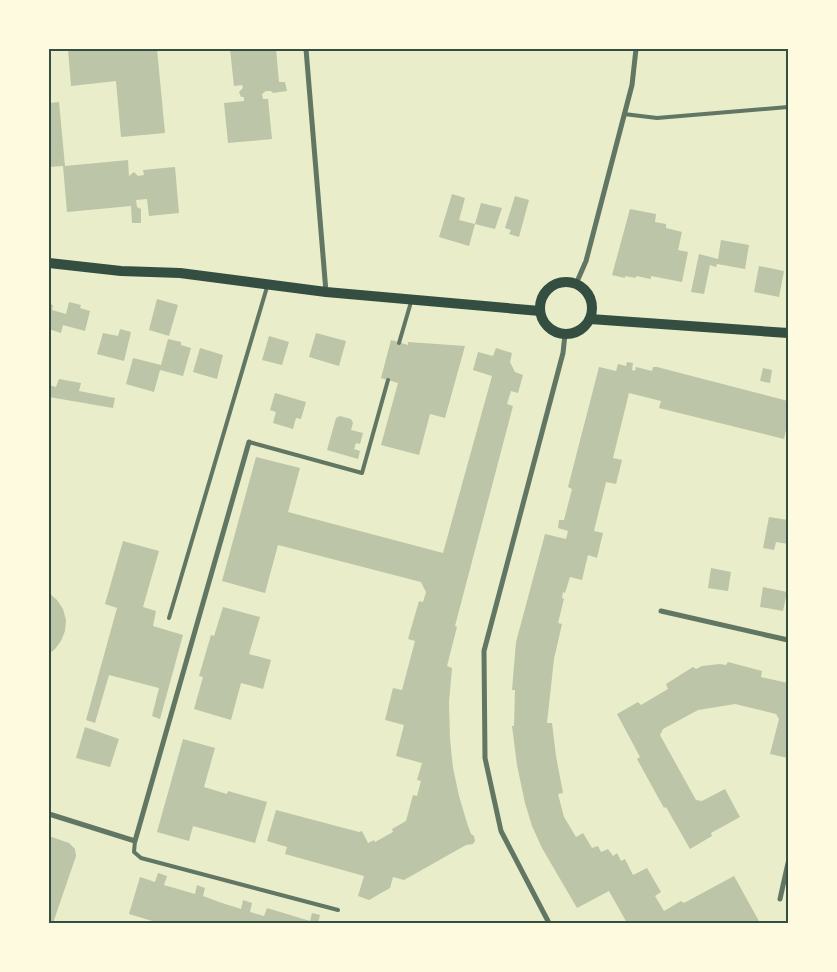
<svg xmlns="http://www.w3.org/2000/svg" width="837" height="972" viewBox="0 0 837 972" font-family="'Asap Condensed',sans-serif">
<rect width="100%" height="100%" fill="#e9edc9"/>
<g fill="#bcc5a7">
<polygon points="68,49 157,49 165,133 121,137 116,81 71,86"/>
<polygon points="230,49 276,49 279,82 285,82 287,91 273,93 271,91 266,91 262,94 263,99 268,99 272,139 228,143 224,103 244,101 244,97 241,97 239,92 243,88 242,85 234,86"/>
<polygon points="59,102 65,166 128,160 129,176 134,172 138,176 144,175 143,170 175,167 179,213 149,216 147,199 136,200 137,207 141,209 141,223 132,223 131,206 67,212 63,166 49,167 49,103"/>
<polygon points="452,194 465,198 459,220 475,224 469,246 439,237"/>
<polygon points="515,196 529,200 519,237 509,234 511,230 505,228"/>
<polygon points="481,203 502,208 495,229 475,224"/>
<polygon points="630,209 656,214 655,222 666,224 666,228 682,232 678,250 688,252 682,282 651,276 651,279 636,276 636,278 625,276 625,278 612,275"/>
<polygon points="721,240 749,245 745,269 717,264 716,267 710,265 704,294 691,292 699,254 718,259"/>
<polygon points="759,266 784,271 779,297 754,292"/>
<polygon points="157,299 178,305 169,336 149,330"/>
<polygon points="69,302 81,305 80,308 90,311 85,331 63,325 61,333 49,329 49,304 53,305 52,310 66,314"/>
<polygon points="120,329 131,332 124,361 97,354 103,333 118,336"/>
<polygon points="316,333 346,341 339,366 309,357"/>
<polygon points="269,336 289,342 282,365 262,360"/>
<polygon points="168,339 181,342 181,345 191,348 183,376 160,370 154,392 126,384 133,358 161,365"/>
<polygon points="391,340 408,345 408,342 465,346 445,418 430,414 419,455 381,445 398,383 381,378"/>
<polygon points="200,348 223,355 217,379 193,372"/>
<polygon points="496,348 512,353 510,362 515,372 523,375 518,393 511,391 507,404 513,406 455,626 457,627 447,666 452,668 449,702 450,739 453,768 459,796 467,823 471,834 474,836 475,841 473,844 466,845 404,880 393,877 390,888 369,900 358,896 364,876 285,854 287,847 267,841 276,810 359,832 362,831 368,843 374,840 375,842 393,832 392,829 406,821 413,795 417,796 421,781 417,780 422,763 396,756 404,725 385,720 393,688 402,690 415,641 408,639 419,601 423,602 426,592 421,582 278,545 265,593 222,581 256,457 300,468 288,512 443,553 492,376 473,370 478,352 493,356"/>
<polygon points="627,362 633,363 632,370 635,371 636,367 652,371 653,367 657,367 788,401 788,421 784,439 659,408 661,401 629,393 613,458 622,460 616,484 606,482 594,531 603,533 597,558 588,555 582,580 570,577 565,593 563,592 562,598 564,599 558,623 562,624 554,659 547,723 552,723 556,756 563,793 558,794 564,817 576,837 583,833 592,848 598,846 601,852 608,849 613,856 617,853 621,861 625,859 633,875 647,868 661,892 655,896 664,911 681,901 684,903 734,876 760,923 627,923 609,891 577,908 542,848 532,826 525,803 517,765 512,726 514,726 515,690 512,690 516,642 545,534 566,539 568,531 558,528 559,520 564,520 572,489 568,487 599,367 616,371 618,364 626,366"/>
<polygon points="763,368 772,370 770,383 760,381"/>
<polygon points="59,379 81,383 79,391 115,398 113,408 49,397 49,385 56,387"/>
<polygon points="275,393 306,402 301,419 296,418 293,429 273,423 276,412 270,410"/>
<polygon points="340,416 351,419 353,423 351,430 363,433 360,444 356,443 354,449 360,451 358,459 327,450 336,418"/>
<polygon points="769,517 788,520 788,544 776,542 774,550 763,548"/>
<polygon points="123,541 159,551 143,607 156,611 153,626 183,635 160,719 152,716 159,688 109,675 95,723 86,720 117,608 105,604"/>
<polygon points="711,568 731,572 728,591 708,588"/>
<polygon points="763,587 787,592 783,611 760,607"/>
<polygon points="49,593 57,600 63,609 66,620 65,631 61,641 55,649 49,654"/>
<polygon points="223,607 260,617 249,654 271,660 263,689 241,683 231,720 194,709 203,677 199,676 211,635 214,636"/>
<polygon points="728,662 762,671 761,677 788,683 788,758 770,754 779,719 776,714 735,704 698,710 663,729 660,735 696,800 702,801 725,789 740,817 711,833 712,836 690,849 666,807 664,808 637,759 640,757 617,714 638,702 641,705 668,689 666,684 693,667 696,669 702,666 720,664 726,665"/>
<polygon points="85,727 119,739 110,767 76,758"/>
<polygon points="183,739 215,748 204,787 227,794 228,791 267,802 255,843 193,826 189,841 157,832"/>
<polygon points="49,836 69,843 75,849 76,856 53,923 49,923"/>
<polygon points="158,873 167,876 164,885 195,894 197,885 205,888 203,896 219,902 241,909 243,900 252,903 250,912 264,916 267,908 310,921 312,913 320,915 318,923 159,923 129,914 140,877 155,882"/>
</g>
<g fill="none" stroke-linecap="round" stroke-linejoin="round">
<g stroke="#617663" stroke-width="4">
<polyline points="624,114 657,118 788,107"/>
<polyline points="399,343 411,302"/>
<polyline points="249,442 362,473 388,380"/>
<polyline points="169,618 267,287"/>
<polyline points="135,841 134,852 141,858 338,910"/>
</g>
<g stroke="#617663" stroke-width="5">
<polyline points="306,49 326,292"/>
<polyline points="576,284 586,261 632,85 636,49"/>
<polyline points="661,611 788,640"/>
<polyline points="49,814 135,841 249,442"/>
<polyline points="780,899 788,863"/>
<polyline points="549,923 501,831 485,758 484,651 563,353 565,334"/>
</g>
<g stroke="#344e41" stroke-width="10">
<polyline points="49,263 121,271 180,273 326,292 540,311"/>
<circle cx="566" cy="308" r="26"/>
<polyline points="590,319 788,333"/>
</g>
</g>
<rect width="837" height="972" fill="none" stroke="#fefae0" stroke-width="100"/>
<rect x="50" y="50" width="737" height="872" fill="none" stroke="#344e41" stroke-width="2"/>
</svg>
